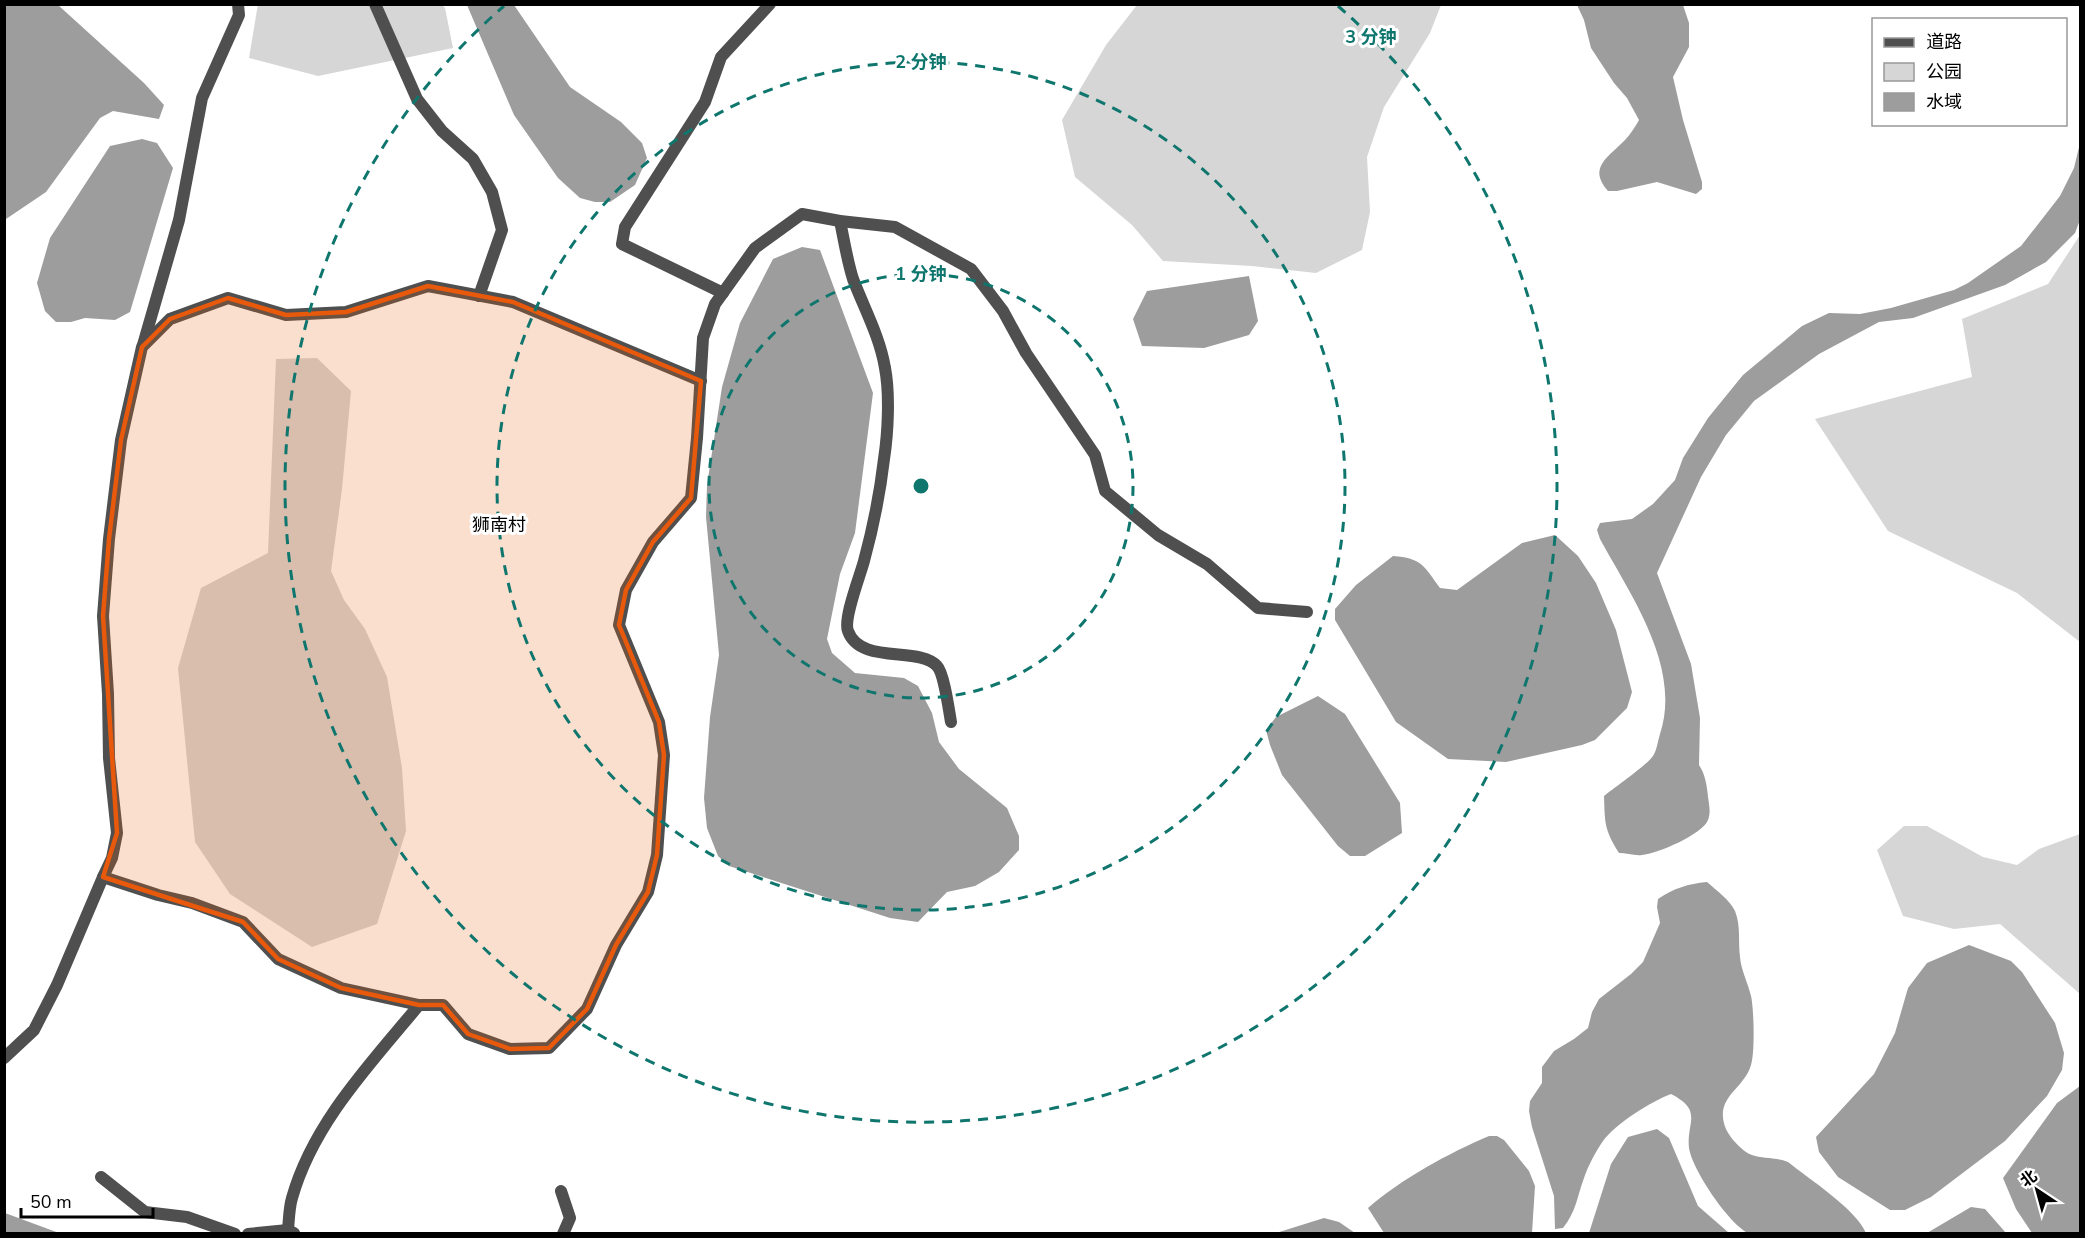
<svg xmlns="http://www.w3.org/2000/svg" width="2085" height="1238" viewBox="0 0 2085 1238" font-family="'Nunito Sans','Noto Sans SC',sans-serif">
<rect width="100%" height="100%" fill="#fff"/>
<g fill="#d6d6d6">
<polygon points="258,4 442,5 445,8 453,48 318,76 249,58"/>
<polygon points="1137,5 1441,5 1430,33 1384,107 1367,157 1370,212 1362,250 1316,273 1252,266 1163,261 1132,225 1075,177 1062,120 1106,45"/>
<polygon points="2080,235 2080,642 2017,593 1888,531 1815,419 1972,377 1962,319 2048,284"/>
<polygon points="317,358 351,391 342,489 331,571 344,600 365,629 387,677 402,768 406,831 377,924 312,947 230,894 195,842 178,668 201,588 268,553 276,359"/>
<polygon points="1904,826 1927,826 1983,857 2017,865 2039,849 2080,834 2080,994 2000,924 1954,929 1903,916 1877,850"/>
</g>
<g fill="#9d9d9d">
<polygon points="4,5 58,5 144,83 164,105 159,119 113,111 100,118 46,192 6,219 4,219"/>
<polygon points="467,5 514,5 570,87 621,122 642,143 647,158 635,185 610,202 595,202 580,198 558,178 514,115"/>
<path d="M1577,5H1683L1689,23V47L1673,77L1683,120L1702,182V189L1696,194L1657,182L1617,191H1608C1587,167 1609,157 1625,140C1630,135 1635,127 1639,120L1627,98L1614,83L1591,48L1584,20Z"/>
<polygon points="142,139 157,143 173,168 130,312 115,320 85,318 71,322 56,322 45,311 37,283 50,238 110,146"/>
<path d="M2080,143V220L2075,233L2046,262L2005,285L1913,318L1879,322L1819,354L1754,401L1726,435L1701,477L1657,573L1691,664L1700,718L1699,765C1705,774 1707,785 1708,797C1709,804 1711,813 1708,820C1703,834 1657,854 1642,855C1635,856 1626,853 1619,853C1604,829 1605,823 1604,796C1614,788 1648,764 1653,756C1657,750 1658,740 1660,734C1682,667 1631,596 1600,539L1597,530L1600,523L1632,519L1653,504L1675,480L1683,458L1708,418L1743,375L1802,326L1829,313L1860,314L1891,308L1954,290L1968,283L2021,246L2060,196L2074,168Z"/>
<polygon points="802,247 820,250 873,393 855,533 840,574 827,639 832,653 855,673 904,678 918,686 932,713 939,742 959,769 1007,808 1019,836 1019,850 999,872 975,886 947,892 918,922 890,918 729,866 718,856 707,828 704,798 710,717 719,655 706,517 707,485 722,387 740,323 773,259"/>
<polygon points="1249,276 1258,321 1249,335 1204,348 1142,346 1133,319 1147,291"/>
<path d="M1555,535L1578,556L1596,583L1616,630L1632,692L1627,708L1595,740L1582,745L1506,762L1448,759L1396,722L1335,620V609L1356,585L1393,556C1422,558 1424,566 1440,588L1457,590L1522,543Z"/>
<polygon points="1318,696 1345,714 1400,803 1402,833 1365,856 1350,856 1338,846 1282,775 1270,745 1266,730 1276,717"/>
<path d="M1707,882C1717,891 1729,899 1735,911C1741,926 1738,941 1740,957C1741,970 1748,983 1751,996C1754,1009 1755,1053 1751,1065C1744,1090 1713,1097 1726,1129C1730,1138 1743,1152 1752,1155C1763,1159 1776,1157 1788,1162C1809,1179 1856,1209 1866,1233C1836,1234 1805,1234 1775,1234C1767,1234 1754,1236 1748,1233C1728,1223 1692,1169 1689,1148C1686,1122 1704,1111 1671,1094C1652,1101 1615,1124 1603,1141C1596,1151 1588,1166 1584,1178C1577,1197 1576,1212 1563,1228L1555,1229L1554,1196L1532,1127L1529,1111L1530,1101L1542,1083V1067L1554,1051L1574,1039L1588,1028L1592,1012L1599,999L1631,974L1643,962L1660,923L1657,907L1658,899C1674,888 1688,884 1707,882Z"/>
<polygon points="1969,945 2011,961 2022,972 2055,1023 2064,1053 2062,1070 2047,1096 2005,1141 1931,1197 1905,1210 1890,1210 1838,1177 1819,1152 1816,1137 1874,1074 1895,1033 1908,988 1927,963"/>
<polygon points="2080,1086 2080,1233 2032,1233 2016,1209 2003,1178 2057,1103"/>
<polygon points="1657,1129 1669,1138 1698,1206 1729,1233 1589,1233 1611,1164 1628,1137"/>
<path d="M1489,1136H1497L1504,1140L1529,1171L1535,1186L1532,1233H1384L1368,1208C1401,1179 1449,1153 1489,1136Z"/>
<polygon points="1971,1207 1985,1209 2006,1233 1927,1233"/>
<polygon points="4,1213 5,1213 59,1233 5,1233"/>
<polygon points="1324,1218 1339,1222 1355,1233 1276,1233"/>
</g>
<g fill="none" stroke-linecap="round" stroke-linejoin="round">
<g stroke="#4f4f4f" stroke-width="12">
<polyline points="375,4 417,99 442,131 473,159 492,192 502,230 479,296"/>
<path d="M840,221C844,240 847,260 853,279C864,308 880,337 885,368C890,394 888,433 884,459C880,493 873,528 864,561C860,576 843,619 848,631C860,665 919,646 937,666C944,673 949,711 951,722"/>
<polyline points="723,293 622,244 625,227 705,102 721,57 770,4"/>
<polyline points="143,345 179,220 202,98 239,15 238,4"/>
<polyline points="103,877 112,858 117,833 109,758 108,694 103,616 109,539 121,440 142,347 170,319 228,298 286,315 346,312 428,286 513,302 701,381"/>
<polyline points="4,1058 34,1030 57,985 103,877 158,895 192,903 243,922 278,959 341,988 419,1005 443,1005 468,1034 510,1049 549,1048 587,1009 616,945 648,892 657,855 664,755 659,722 619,625 626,590 653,542 691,498 697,438 703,338 715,304 755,248 802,214 840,221 895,227 971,269 1003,311 1026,353 1095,455 1105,491 1158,535 1207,564 1258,608 1307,612"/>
<polyline points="101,1177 145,1212 187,1217 235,1234"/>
<polyline points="561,1191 570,1218 563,1234"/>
<path d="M288,1230C289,1220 289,1208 292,1198C313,1123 371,1063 419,1005"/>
<polyline points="248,1234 288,1230 294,1233"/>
</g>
</g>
<path fill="#e8590c" fill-opacity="0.2" stroke="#e8590c" stroke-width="4.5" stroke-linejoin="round" d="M428,286L513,302L701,381L691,498L653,542L626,590L619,625L659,722L664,755L657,855L648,892L616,945L587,1009L549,1048L510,1049L468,1034L443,1005H419L341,988L278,959L243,922L103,877L117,833L103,616L109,539L121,440L142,347L170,319L228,298L286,315L346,312Z"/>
<g fill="none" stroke="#0f766e" stroke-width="3" stroke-dasharray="10 8">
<circle cx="921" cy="486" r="212"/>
<circle cx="921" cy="486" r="424"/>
<path d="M1338 6A636 636 0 1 1 504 6"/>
</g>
<g text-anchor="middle" stroke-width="6" stroke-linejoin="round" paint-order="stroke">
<g font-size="18" fill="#000" stroke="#fff">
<text x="499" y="531">狮南村</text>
</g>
</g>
<circle cx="921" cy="486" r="9" fill="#0f766e" stroke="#fff" stroke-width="3"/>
<g font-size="18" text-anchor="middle" font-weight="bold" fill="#0f766e" stroke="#fff" stroke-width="6" stroke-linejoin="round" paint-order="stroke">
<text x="1371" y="43">3 分钟</text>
<text x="921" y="68">2 分钟</text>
<text x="921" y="280">1 分钟</text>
</g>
<rect width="2085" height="1238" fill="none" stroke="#000000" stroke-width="12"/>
<rect x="1872" y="18" width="195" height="108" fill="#ffffff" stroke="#999999" stroke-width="1.5"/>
<rect x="1884" y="38" width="30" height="9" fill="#4f4f4f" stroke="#999999" stroke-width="1.5"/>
<text x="1926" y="48" font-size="18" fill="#000000">道路</text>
<rect x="1884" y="63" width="30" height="18" fill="#d6d6d6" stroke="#999999" stroke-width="1.5"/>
<text x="1926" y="78" font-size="18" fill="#000000">公园</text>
<rect x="1884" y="93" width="30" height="18" fill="#9d9d9d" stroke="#999999" stroke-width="1.5"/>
<text x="1926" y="108" font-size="18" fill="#000000">水域</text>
<g transform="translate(2037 1190) rotate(324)" stroke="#ffffff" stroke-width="4.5" paint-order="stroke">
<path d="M0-4.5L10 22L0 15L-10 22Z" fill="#000000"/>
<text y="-9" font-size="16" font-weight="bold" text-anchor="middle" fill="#000000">北</text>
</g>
<path d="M21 1208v9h132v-9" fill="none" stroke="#000000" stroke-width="3"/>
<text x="30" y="1208" font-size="18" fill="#000000" stroke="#ffffff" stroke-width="4.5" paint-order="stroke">50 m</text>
</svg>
